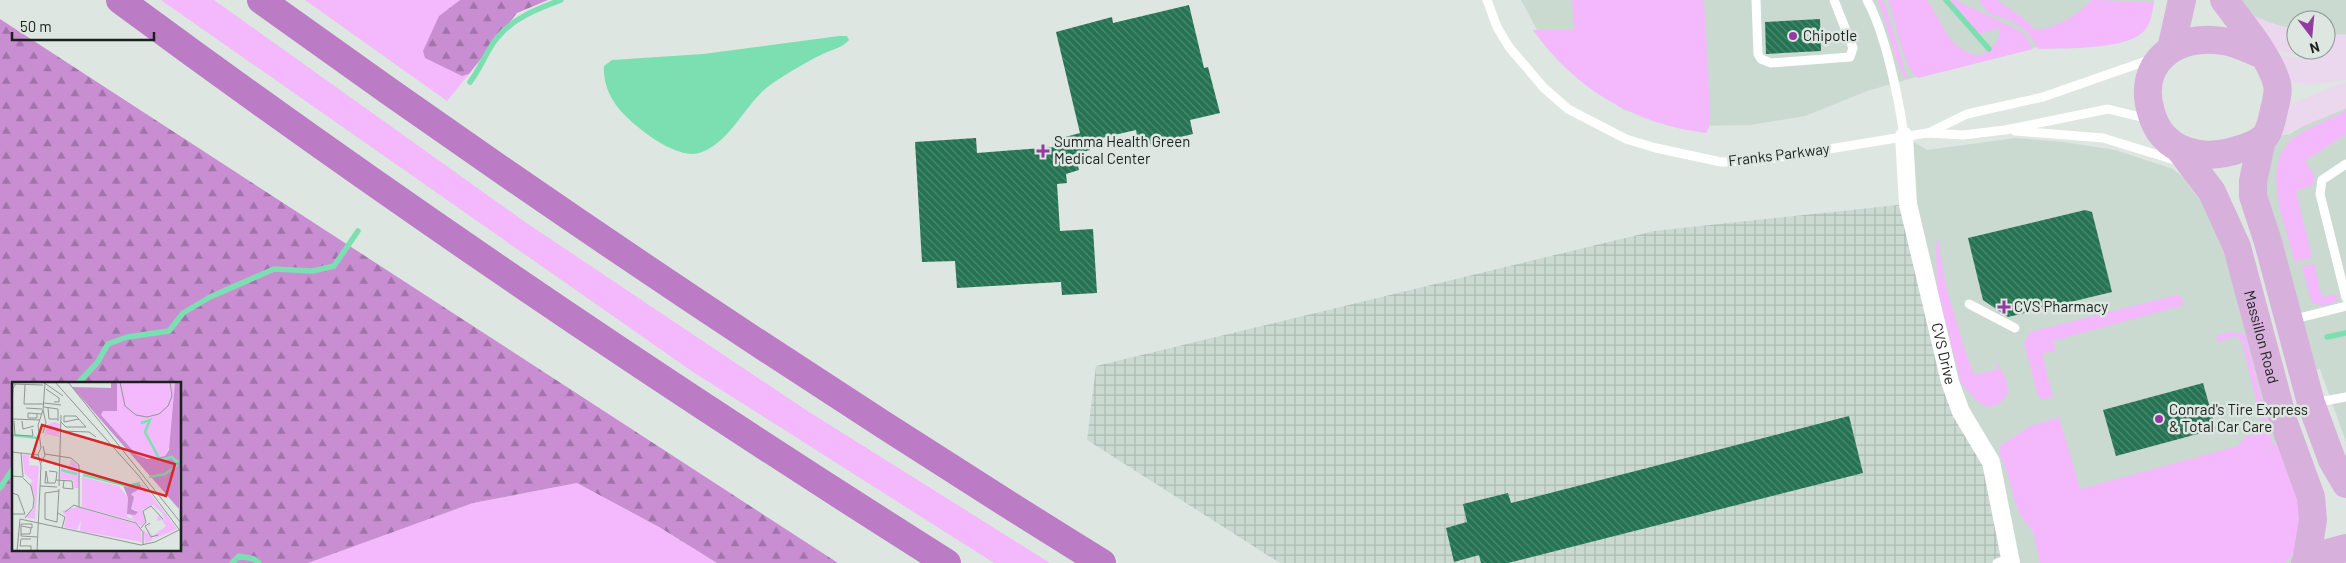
<svg xmlns="http://www.w3.org/2000/svg" width="2346" height="563" viewBox="0 0 2346 563" font-family="Barlow,sans-serif">
<defs>
<pattern id="industrial-grid" width="8" height="8" patternUnits="userSpaceOnUse" patternTransform="scale(1.25)"><rect width="8" height="8" fill="#cadad1"/><path d="M0 4h8M4 0v8" fill="none" stroke="#adbbb3"/></pattern>
<pattern id="forest-firs" width="22" height="20" patternUnits="userSpaceOnUse" patternTransform="scale(1.25)"><rect width="22" height="20" fill="#c98ed2"/><path d="M5 1l3.5 6h-7zM16 11l3.5 6h-7z" fill="#a273aa"/></pattern>
<pattern id="building-back-hatch" width="6" height="6" patternUnits="userSpaceOnUse" patternTransform="scale(1.25)"><rect width="6" height="6" fill="#247353"/><path d="M-1 5l2 2M0 0l6 6M5-1l2 2" fill="none" stroke="#518972"/></pattern>
</defs>
<rect width="100%" height="100%" fill="#dde6e1"/>
<g fill="#cadad1">
<polygon points="1521,0 2154,0 2154,2 2064,45 2022,49 1947,68 1867,91 1805,116 1750,125 1684,126 1624,110 1572,72 1543,41"/>
<polygon points="2241,0 2346,0 2346,41 2326,42 2326,20 2296,20 2296,38 2252,19"/>
<polygon points="2346,101 2346,442 2320,369 2302,370 2253,181 2262,139 2290,134"/>
<polygon points="1904,136 1927,150 2015,138 2063,142 2115,150 2173,169 2183,177 2199,199 2212,192 2237,247 2305,563 2011,563 1950,382"/>
</g>
<polygon fill="url(#industrial-grid)" points="1908,204 1950,382 1978,438 2012,563 1280,563 1087,440 1096,366 1654,231"/>
<g fill="#f3b9fc">
<polygon points="161,0 214,0 525,222 806,410 1050,563 994,563 693,372"/>
<polygon points="305,0 460,0 439,16 462,76 469,74 447,101"/>
<path d="M1572,0H1704L1710,110L1709,128L1706,133C1634,124 1575,89 1533,30H1574Z"/>
<path d="M1877,0H1882L1885,4L1908,80C1895,71 1887,18 1877,0Z"/>
<path d="M1888,0H1927C1943,22 1948,51 1980,56C1989,50 2003,41 1999,28L1979,34L1947,0H1955L2016,29L2024,34L2033,49L1918,78C1902,67 1896,19 1888,0Z"/>
<path d="M1979,0H1997L2024,19L2036,30C2058,27 2076,16 2092,0L2154,2C2152,12 2152,22 2144,31C2127,50 2065,48 2039,49L2025,30L2012,21L1988,13Z"/>
<path d="M2346,111V134L2305,161L2315,176L2313,185L2296,191L2312,257L2295,262C2286,226 2260,170 2291,140C2303,129 2331,119 2346,111Z"/>
<polygon points="1938,240 1946,286 1964,347 1974,375 1998,369 1995,358 2006,379 2008,394 2000,403 1989,407 1979,403 1961,383 1937,288 1936,242"/>
<path d="M2314,264L2322,297L2336,294L2338,300C2329,306 2319,307 2311,301L2302,266Z"/>
<polygon points="2176,295 2181,297 2184,305 2053,341 2056,350 2042,354 2053,397 2043,400 2038,396 2024,343 2030,332"/>
<polygon points="2230,332 2245,334 2273,444 2263,455 2274,444 2283,446 2301,498 2298,549 2285,563 2040,563 2033,532 2019,513 2015,502 2008,474 1999,453 2000,446 2028,427 2059,417 2080,489 2238,446 2245,437 2264,431 2241,340 2235,336 2220,342 2216,340 2218,335"/>
<polygon points="577,483 659,527 717,563 308,563 473,503"/>
</g>
<g fill="url(#forest-firs)" fill-rule="evenodd">
<polygon points="460,0 548,0 517,13 469,74 462,76 425,58 423,51 439,16"/>
<path d="M0,19L838,563H717L659,527L577,483L473,503L308,563H0ZM14,383H180V549H14Z"/>
</g>
<path fill="#7cdfb1" d="M839,36H847L849,40C843,47 834,49 825,53C809,60 777,79 764,90C743,109 730,141 702,152C678,163 630,124 616,105C608,94 603,80 604,66L612,60L703,54Z"/>
<g fill="none" stroke-linecap="round" stroke-linejoin="round">
<g stroke="#7cdfb1" stroke-width="5.5">
<polyline points="1946,0 1989,49"/>
<path d="M470,82C481,68 486,51 497,38C513,18 537,9 561,0"/>
<polyline points="2327,337 2346,333"/>
<polyline points="78,383 97,363 108,344 127,337 169,331 183,313 210,297 274,269 313,271 334,266 358,231"/>
<polyline points="0,488 14,467"/>
<polyline points="232,563 239,556 254,559 259,563"/>
</g>
</g>
<g fill="url(#building-back-hatch)">
<polygon points="1189,5 1204,68 1208,67 1220,113 1190,120 1193,134 1139,147 1136,130 1088,141 1090,150 1075,154 1079,170 1066,174 1067,183 1057,184 1060,231 1093,229 1097,293 1062,295 1061,282 957,288 955,261 922,262 915,142 976,138 977,153 1055,147 1054,140 1080,133 1056,32 1112,17 1113,23"/>
<polygon points="1820,19 1821,51 1766,54 1765,22"/>
<polygon points="2085,210 2092,212 2112,292 2008,317 1983,300 1968,238"/>
<polygon points="2203,383 2216,429 2116,456 2103,410"/>
<polygon points="1849,416 1863,473 1508,563 1481,563 1479,555 1454,562 1446,528 1467,522 1463,504 1508,493 1511,503"/>
</g>
<g fill="none" stroke-linecap="round" stroke-linejoin="round">
<g stroke="#fff" stroke-width="9">
<polyline points="1487,0 1497,27 1509,47 1544,88 1568,109 1626,139 1656,148 1721,162 1756,161 1927,133 1963,135 2005,130 2108,109 2149,119"/>
<polyline points="1756,0 1758,54 1761,59 1771,63 1850,57 1853,48 1834,0"/>
<path d="M1867,0C1885,32 1899,99 1904,136"/>
<polyline points="2015,131 2103,138 2178,161"/>
<polyline points="1928,133 1967,114 2043,97 2152,59"/>
<polyline points="2346,164 2322,180 2320,194 2346,298"/>
<polyline points="1969,304 2015,328"/>
<polyline points="2291,320 2346,306"/>
<polyline points="2314,403 2346,397"/>
<polyline points="1997,563 2010,559"/>
</g>
<path stroke="#fff" stroke-width="18" id="s1" d="M1904,136L1908,204L1950,382L1961,412L1991,462L2011,563"/>
<g stroke="#ebd7ee" stroke-width="25">
<polyline points="2244,26 2274,37 2296,42"/>
<polyline points="2326,47 2346,47"/>
<polyline points="2270,67 2313,72 2346,67"/>
<polyline points="2271,126 2346,95"/>
</g>
<g stroke="#d7b0dc" stroke-width="28">
<path d="M2224,0C2241,23 2270,56 2277,84C2279,92 2276,102 2274,110C2272,119 2271,127 2266,135C2261,142 2248,147 2240,149C2203,162 2162,153 2151,112C2136,62 2177,33 2223,41C2237,43 2250,50 2263,55"/>
<polyline points="2171,49 2182,0"/>
<polyline points="2262,139 2253,181 2253,196 2268,242 2311,403 2332,460 2346,484"/>
<path id="s2" d="M2181,151L2212,192L2237,247L2284,423L2311,497L2313,520L2306,563"/>
<polyline points="2305,563 2320,555 2346,548"/>
</g>
<g stroke="#bc7bc5" stroke-width="28">
<path d="M120,0C388,198 665,385 947,563"/>
<path d="M261,0C534,197 815,385 1102,563"/>
</g>
</g>
<g fill="#9539a3" stroke="#dde6e1" stroke-width="2">
<circle cx="1793" cy="36" r="5"/>
<path d="M1040.5 143.5h5v5h5v5h-5v5h-5v-5h-5v-5h5z"/>
<path d="M2001.5 299.5h5v5h5v5h-5v5h-5v-5h-5v-5h5z"/>
<circle cx="2159" cy="419" r="5"/>
</g>
<g text-anchor="middle" stroke-width="5" stroke-linejoin="round" paint-order="stroke">
<g font-size="15" fill="#1b1f1d" stroke="#dde6e1" text-anchor="start">
<text x="1803" y="41">Chipotle</text>
<text x="1054" y="147">Summa Health Green<tspan x="1054" dy="17">Medical Center</tspan></text>
<text x="2014" y="312">CVS Pharmacy</text>
<text x="2169" y="415">Conrad's Tire Express<tspan x="2169" dy="17">&amp; Total Car Care</tspan></text>
</g>
<g font-size="15" fill="#1b1f1d" stroke="#dde6e1">
<text transform="translate(1779 155) rotate(-7)" y="5">Franks Parkway</text>
<text dy="5" stroke="none"><textPath href="#s2" startOffset="205">Massillon Road</textPath></text>
<text dy="5" stroke="none"><textPath href="#s1" startOffset="222">CVS Drive</textPath></text>
</g>
</g>
<g transform="translate(12 382)">
<rect width="169" height="169" fill="#dde6e1"/>
<path d="M105,0H163L160,59L153,74L129,77L89,33L91,29H105ZM42,40L48,42L47,55L34,52L32,58L35,43ZM10,73H17V83L27,84L23,137L13,135L22,127L23,115L18,102L21,99L13,92ZM59,78L66,84L64,89L68,90L67,106H62L61,98L48,97L49,85L56,88ZM70,95L107,104L116,116L115,135L121,137L117,130L121,133L125,128L119,127L122,115L119,111L129,105L130,101L165,147L133,161L131,147L141,157L146,154L140,155L135,146V145L140,140L135,146L141,154L154,144L150,138L145,139L146,133L154,138L149,130L141,123L130,128L134,139L129,144L122,139L70,125ZM65,125L124,142L129,148L130,160L68,149L69,138L65,148L52,145L54,135L50,129Z" fill="#f3b9fc"/>
<path d="M99,0H105V29H91L89,33L125,73L135,77L153,74L157,68L163,0H169L167,127L60,5L99,6ZM128,102L129,106L119,112L122,115L119,127L126,130L123,133L115,132L116,116L111,103L121,105Z" fill="#c98ed2"/>
<path d="M143,37L136,45L150,60L152,72L148,75L136,59L126,54L121,44Z" fill="#f3b9fc"/>
<path fill="none" stroke="#7cdfb1" stroke-width="2.5" d="M129,41L138,38L133,50L148,78L160,75L164,79M0,53L26,56M49,88L65,92M71,93L116,104L128,101M137,95L153,92L164,84V79H169"/>
<path fill="none" stroke="#8f9693" stroke-width="1" d="M31,0L51,14M43,0L127,94L169,150M56,0L169,141M108,0L113,24L124,33L135,35L147,32L156,24L160,14L158,0M0,2L31,3M13,3L12,22H32M34,7L47,16V20H42M0,20L1,6L4,2M32,21L49,23M32,25L46,27V39M14,26L30,27M36,26L37,37H46M25,32V36H16V31L30,32M0,37L28,38M2,39L3,53L21,54L20,47M10,39L11,47L22,44M49,40L54,45H74L64,34H52V40M52,40L67,37M26,43L31,28L33,1M49,49L77,50L84,55M31,51L34,41L31,28M0,70L26,73M33,72L59,76L67,83V125L124,141L131,150V163M29,81L33,73L31,64M37,89L45,90L44,98M0,94L11,95L9,71M11,96L19,104L22,117L21,126L13,136M36,101L34,89L33,101H43L44,98L60,99L61,107L51,106L52,99M28,104L45,105M47,104L49,33M47,109L33,111V137L45,140L47,107M0,111L6,113L13,132H0M53,130L62,123L67,125M46,131L53,135L50,146M138,141L133,144L139,155L146,153M9,144L20,146V142H9V154L25,155M129,146L134,140L131,129L139,124L151,137M9,152H18L19,146M5,169L8,137L129,163L143,160L167,148M19,169V164H8L9,157H19M25,169L29,84L26,72L29,66L26,43"/>
<path fill="#d62828" fill-opacity="0.15" stroke="#d62828" stroke-width="2.5" d="M30,43L163,82L154,114L20,75Z"/>
<rect width="169" height="169" fill="none" stroke="#1b1f1d" stroke-width="2.5"/>
</g>
<g transform="translate(2311 35) rotate(164)"><circle r="24" fill="#dde6e1" stroke="#8f9693"/>
<path d="M0-4L9 19L0 12L-9 19Z" fill="#9539a3"/>
<text y="-8" font-size="14" font-weight="bold" text-anchor="middle" fill="#1b1f1d">N</text>
</g>
<path d="M12 32v8h142v-8" fill="none" stroke="#1b1f1d" stroke-width="2.5"/>
<text x="20" y="32" font-size="15" fill="#1b1f1d" stroke="#dde6e1" stroke-width="4" paint-order="stroke">50 m</text>
</svg>
